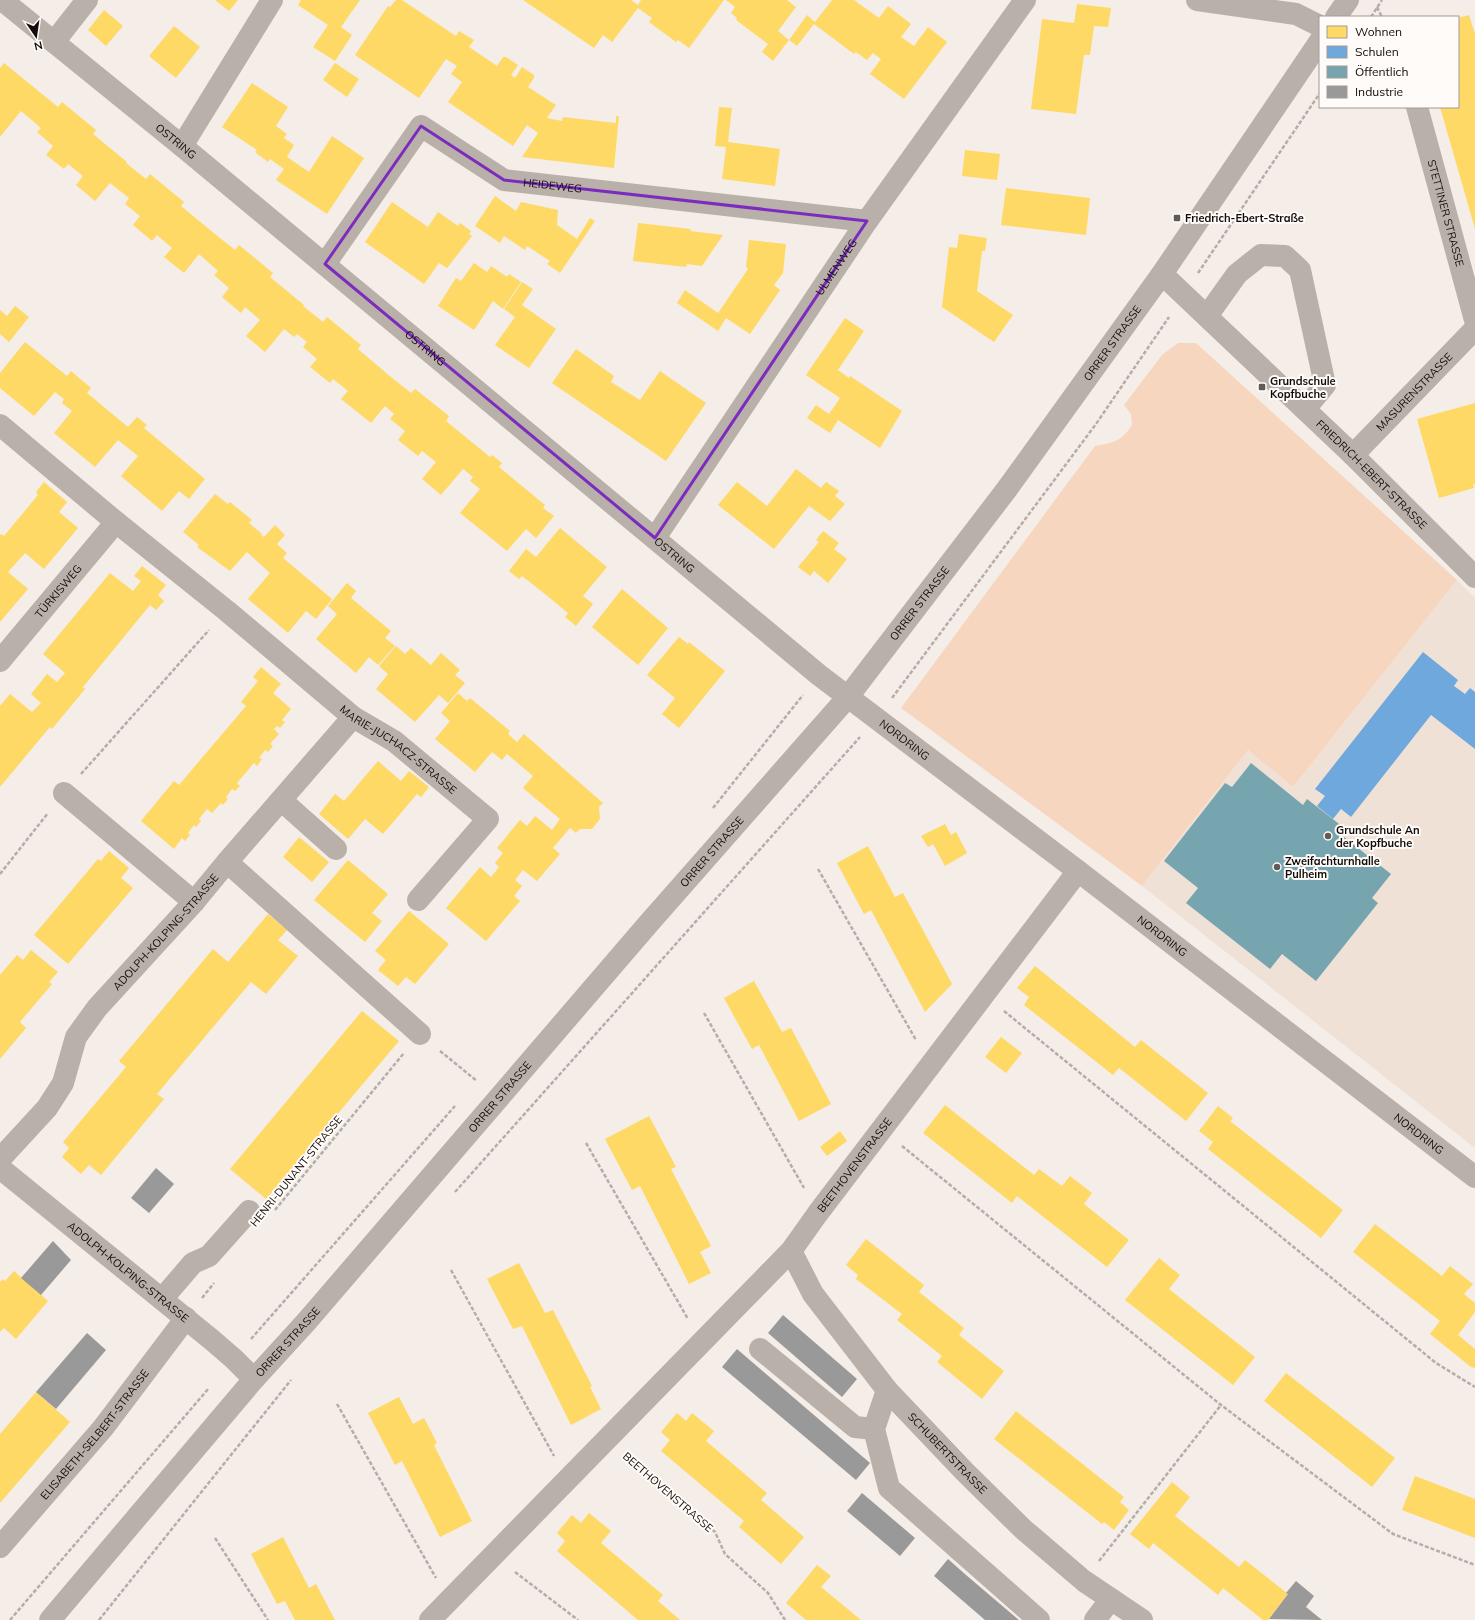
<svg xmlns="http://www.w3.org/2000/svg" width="1475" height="1620" viewBox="0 0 1475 1620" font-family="Mulish,sans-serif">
<rect width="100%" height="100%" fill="#f5ede7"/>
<polygon fill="#f0e1d6" points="1457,580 1475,598 1475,1148 1142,886 1248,750 1293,787"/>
<path fill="#f7d6c0" d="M1178,343H1196L1457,580L1293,787L1248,750L1142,886L901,708L1095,446C1113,443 1122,441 1132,425L1131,414L1124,405L1162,355Z"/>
<g fill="#ffd966">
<polygon points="215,0 238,0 229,11"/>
<polygon points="301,0 360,0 341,27 352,35 335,61 313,47 328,25 298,5"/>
<polygon points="396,0 402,0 456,36 459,31 474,40 469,47 497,66 503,57 506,57 518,65 511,75 515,78 522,67 534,75 534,78 528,87 556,105 547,118 562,121 563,117 616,123 616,116 619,116 614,168 522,157 538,133 527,125 513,146 448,102 462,82 451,74 457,66 446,59 419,98 355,55 388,6 390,7"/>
<polygon points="523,0 631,0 638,5 641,0 724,0 689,48 678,40 676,42 649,22 652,18 638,8 612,42 603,35 594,48"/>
<polygon points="726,0 787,0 796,7 778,31 789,40 807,15 815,22 832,0 854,0 879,18 888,6 911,24 901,37 914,46 928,27 947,42 904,99 870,74 881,59 873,53 867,60 856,52 854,54 814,24 797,46 789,40 773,61 762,52 768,44 736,20 737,18 731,13 735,7"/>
<polygon points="1077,4 1111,8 1108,27 1094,26 1090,55 1084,55 1076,114 1031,109 1042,19 1074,23"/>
<polygon points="104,10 123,26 106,46 88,30"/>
<polygon points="1469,15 1475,34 1475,229 1440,107 1458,107 1458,18"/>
<polygon points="174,26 200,47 176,78 149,56"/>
<polygon points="4,63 58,107 62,102 96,130 93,134 127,162 126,163 146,179 150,174 184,202 181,206 215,234 235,250 239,245 273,273 270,277 304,305 303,306 323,322 327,317 361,345 358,349 391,377 411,393 415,389 449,416 446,421 490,457 492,455 502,463 499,467 545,505 543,508 554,516 536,538 526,529 507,551 460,513 480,489 470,481 473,477 463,469 441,495 422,479 436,462 422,451 418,456 398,440 405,431 390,419 394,414 385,406 371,423 341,399 348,391 333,379 330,383 310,367 317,359 303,347 307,342 297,334 294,337 284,329 265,352 246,336 260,320 245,307 241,313 222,297 229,288 214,275 218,271 199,254 184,273 164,257 172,248 157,235 152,241 133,225 140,216 125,204 129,198 110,183 95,201 76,185 83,176 68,164 64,169 46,155 53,146 37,132 41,128 21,111 0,137 0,68"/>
<polygon points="335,63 359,79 347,97 323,80"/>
<polygon points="252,83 288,107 276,126 287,134 284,138 294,145 287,157 309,172 332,136 364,158 327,214 276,180 284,169 270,159 268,162 255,152 257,150 222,127"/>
<polygon points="719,107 732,108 728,142 780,149 775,186 722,179 726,147 715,146"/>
<polygon points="965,150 1000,154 997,180 962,176"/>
<polygon points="1006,188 1090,198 1086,235 1001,225"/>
<polygon points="495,196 516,211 521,202 558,210 557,225 577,239 590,218 595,221 560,273 547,264 550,261 527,246 525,250 504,236 500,243 475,226"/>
<polygon points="392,202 428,227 438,212 458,226 460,223 471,231 469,234 472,236 447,268 439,263 424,284 365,242"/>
<polygon points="638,223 691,229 690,231 723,235 702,266 687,264 686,267 633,261"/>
<polygon points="959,234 987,238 985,251 982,251 977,291 1013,315 994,342 942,307 949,247 957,248"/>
<polygon points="749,240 786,244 783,273 774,285 780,290 750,334 726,318 718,331 677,303 685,290 718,313 748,269 746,267"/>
<polygon points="474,263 487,272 491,266 507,277 509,274 521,282 503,309 493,301 474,330 438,306 456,278 461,281"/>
<polygon points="522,282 533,289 522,305 556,329 529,368 495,345 515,317 504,309"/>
<polygon points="15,306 29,317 9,342 0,334 0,310 7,316"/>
<polygon points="845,318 864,331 838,370 849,378 850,376 902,411 880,448 838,420 830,433 807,418 816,405 829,414 840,398 806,375"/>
<polygon points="25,342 67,376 71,371 91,388 87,393 128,427 137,417 147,425 144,428 205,479 189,499 179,491 162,511 142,494 121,476 138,456 118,440 95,467 54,433 72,411 62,403 64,399 55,392 34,416 0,388 0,373"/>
<polygon points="576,349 614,376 611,382 640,400 660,371 706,403 666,461 552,383"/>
<polygon points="1475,403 1475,484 1473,484 1474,488 1439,498 1417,419"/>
<polygon points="796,469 821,488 826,482 839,491 835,496 845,504 830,521 809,506 774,549 718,505 737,482 767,506"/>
<polygon points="44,482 67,502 59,512 78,528 44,569 25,553 8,572 28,589 0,622 0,535 1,534 4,536 38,495 36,492"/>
<polygon points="215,494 228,504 230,502 252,520 249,523 262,534 261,535 264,537 275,525 285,535 277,544 287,553 283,558 332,599 316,619 306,611 288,633 248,599 270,573 247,552 230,571 197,547 199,545 183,532"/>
<polygon points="560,528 607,567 583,596 593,604 576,626 565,617 568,613 545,594 522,576 519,579 509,571 526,549 536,557"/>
<polygon points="823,531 839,543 834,549 847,559 828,583 814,571 810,576 798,567 819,542 816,540"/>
<polygon points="142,566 166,585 158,595 164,601 156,610 150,605 83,687 85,689 52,729 50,727 0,787 0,706 10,694 32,712 41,703 31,694 47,674 57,682 65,673 43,654 110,573 133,591 141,581 134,576"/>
<polygon points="347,583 356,591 351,598 391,631 385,638 395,646 378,665 369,657 356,673 316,639 337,614 328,606"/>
<polygon points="622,589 668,628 638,665 592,627"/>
<polygon points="679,637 688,644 689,642 725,671 679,728 662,714 675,698 647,675"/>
<polygon points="396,646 405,654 411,648 431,665 441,653 460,670 455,675 465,683 448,703 439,695 415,722 376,689 388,674 379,666"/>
<polygon points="261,667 281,684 273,693 291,709 282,720 285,722 280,728 277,726 274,729 279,734 270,744 273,746 268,752 265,750 259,758 262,759 257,766 254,763 237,783 240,786 235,791 232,789 226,797 228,799 223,805 221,803 212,813 207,809 199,819 201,821 196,827 194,825 188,833 190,835 185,841 182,838 174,849 141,821 174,781 179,785 246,706 241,702 258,681 253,677"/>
<polygon points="458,693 467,701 470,698 510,731 508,734 517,742 524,734 603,803 599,807 600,819 592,829 580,829 576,833 570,828 553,848 560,854 537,881 523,870 515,880 522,886 514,896 520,901 486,941 446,908 480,867 491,877 499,867 495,863 503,853 497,848 520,820 527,826 535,816 552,830 560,819 523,788 533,776 507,754 502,760 492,752 475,772 435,739 450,721 441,713"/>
<polygon points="378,761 401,781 409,771 429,787 421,797 417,794 383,834 365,819 348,839 319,814 335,794 344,801"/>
<polygon points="945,824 951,835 956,832 967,853 945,866 933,844 928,847 921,836"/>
<polygon points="299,837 329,862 312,882 283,857"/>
<polygon points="868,846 895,897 903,893 952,984 925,1012 871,910 864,914 837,863"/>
<polygon points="109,851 129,868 121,878 133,888 68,964 34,935 98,859 101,861"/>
<polygon points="348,860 388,894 372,913 382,921 365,942 314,900"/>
<polygon points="409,911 449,944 415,984 406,977 398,986 378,970 386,960 375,951"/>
<polygon points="268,914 287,930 278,940 298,956 266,994 251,982 157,1094 164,1099 101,1175 89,1165 81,1174 62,1157 69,1148 63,1142 126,1067 119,1061 213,949 228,962"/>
<polygon points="31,950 58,972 49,982 52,984 20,1022 26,1028 0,1059 0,975 17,955 23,960"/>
<polygon points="1035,966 1135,1047 1141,1040 1208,1093 1186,1121 1119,1068 1113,1075 1024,1005 1029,997 1017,988"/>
<polygon points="754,981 782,1032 791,1028 831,1104 799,1121 759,1045 752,1049 724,998"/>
<polygon points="362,1011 399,1041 266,1199 230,1169"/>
<polygon points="1001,1037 1022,1053 1006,1073 985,1057"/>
<polygon points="945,1105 1034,1175 1039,1169 1062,1186 1070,1176 1092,1193 1084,1204 1129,1240 1107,1267 1017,1196 1012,1203 923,1133"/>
<polygon points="1218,1106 1233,1118 1230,1121 1343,1210 1321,1238 1208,1149 1213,1142 1199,1131"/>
<polygon points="649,1116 676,1167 671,1169 711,1246 700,1252 711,1273 689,1284 640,1186 632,1190 605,1139"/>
<polygon points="840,1131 847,1141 827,1156 820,1147"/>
<polygon points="1375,1224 1442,1276 1450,1266 1473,1284 1464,1294 1475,1303 1475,1312 1458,1335 1475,1349 1475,1368 1471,1367 1430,1334 1440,1321 1353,1252"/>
<polygon points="866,1239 924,1285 919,1292 964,1328 959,1335 1004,1371 982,1399 937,1362 942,1356 897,1320 902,1314 856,1279 858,1275 846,1265"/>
<polygon points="1159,1258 1180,1275 1169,1289 1255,1357 1233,1385 1125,1300"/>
<polygon points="519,1263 545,1313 553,1310 592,1386 590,1387 601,1409 571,1425 522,1326 513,1329 487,1279"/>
<polygon points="14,1271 48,1301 16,1339 4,1328 0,1332 0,1282 3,1279 5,1281"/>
<polygon points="1286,1373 1395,1458 1372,1487 1264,1401"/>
<polygon points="36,1392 70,1422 0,1503 0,1434"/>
<polygon points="399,1397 413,1424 424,1418 437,1443 434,1445 472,1521 440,1537 402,1461 395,1465 368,1413"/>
<polygon points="1016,1411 1124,1497 1120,1502 1129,1510 1114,1530 1104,1522 1102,1524 994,1439"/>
<polygon points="677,1413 686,1421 692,1413 714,1431 706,1441 767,1493 761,1500 804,1537 781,1564 739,1527 744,1521 661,1451 670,1440 661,1432"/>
<polygon points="1415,1476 1475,1499 1475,1538 1402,1510"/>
<polygon points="1172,1482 1190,1497 1175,1516 1239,1567 1245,1560 1288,1594 1268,1620 1263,1620 1223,1588 1218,1595 1153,1543 1149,1549 1130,1534"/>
<polygon points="589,1513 611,1531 601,1543 663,1595 658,1601 680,1620 638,1620 557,1551 565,1541 557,1533 572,1515 581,1523"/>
<polygon points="283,1537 309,1588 316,1584 335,1620 295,1620 285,1601 277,1604 251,1554"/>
<polygon points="817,1565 831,1576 821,1587 861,1620 806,1620 786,1603"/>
</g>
<polygon fill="#6fa8dc" points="1423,652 1458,680 1454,686 1465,694 1470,688 1475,692 1475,749 1431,715 1351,817 1341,809 1333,819 1317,806 1325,796 1315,789"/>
<polygon fill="#76a5af" points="1251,763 1303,805 1307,799 1343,827 1339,833 1391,874 1372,898 1378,903 1316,981 1282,954 1270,969 1186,903 1198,888 1164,861 1225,783 1232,787"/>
<g fill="#999">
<polygon points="156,1168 174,1184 149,1213 131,1198"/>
<polygon points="53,1241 71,1260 41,1295 21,1278"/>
<polygon points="783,1315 857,1379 842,1397 768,1333"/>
<polygon points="87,1333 106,1350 56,1409 36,1392"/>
<polygon points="737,1349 870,1463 856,1480 722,1367"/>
<polygon points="862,1493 915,1538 900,1556 847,1511"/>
<polygon points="948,1559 966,1575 1019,1620 985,1620 934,1576"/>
<polygon points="1296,1581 1314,1596 1306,1607 1322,1620 1269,1619 1288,1594 1286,1593"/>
</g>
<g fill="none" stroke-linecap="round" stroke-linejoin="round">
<g stroke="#b4ada9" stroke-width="2.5" stroke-dasharray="4 2" stroke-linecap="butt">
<polyline points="1377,7 1382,17"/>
<polyline points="1371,17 1382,0"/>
<polyline points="1198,273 1320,93"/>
<polyline points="892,698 1096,424 1169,317"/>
<polyline points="81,774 209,630"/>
<polyline points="713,808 803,695"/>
<polyline points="818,869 916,1040"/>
<polyline points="0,874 48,813"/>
<polyline points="1004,1011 1436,1363 1475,1387"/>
<polyline points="704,1013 804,1188"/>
<polyline points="440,1051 477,1081"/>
<polyline points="586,1143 688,1319"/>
<polyline points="902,1146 1221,1405 1393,1534 1475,1565"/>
<polyline points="455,1192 860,737"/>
<polyline points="275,1210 404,1053"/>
<polyline points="451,1270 554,1456"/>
<polyline points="202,1298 214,1283"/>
<polyline points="251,1339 455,1106"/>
<polyline points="337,1404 436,1578"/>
<polyline points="626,1455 715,1532 725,1554 768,1593 785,1620"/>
<polyline points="215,1538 268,1620"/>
<polyline points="1099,1561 1221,1405"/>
<polyline points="515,1572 578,1620"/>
<polyline points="10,1620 209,1388"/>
<polyline points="99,1620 291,1380"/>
</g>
<g stroke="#bab0aa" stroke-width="22">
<path id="s1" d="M2,0L182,146L819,675L1078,871L1475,1177"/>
<polyline points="1197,0 1296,14 1320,26"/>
<polyline points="1336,17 1348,0"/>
<polyline points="54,42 87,0"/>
<path id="s2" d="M1417,107L1475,320"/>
<polyline points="182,146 272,0"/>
<path id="s3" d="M325,264L421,126L504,180L867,221"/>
<path id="s4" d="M1162,274L1353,455L1475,577"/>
<polyline points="1207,316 1237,274 1261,255 1285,256 1300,270 1325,385 1305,409"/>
<path id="s5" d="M0,425L116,522L227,611L353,717L394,741L488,819L418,900"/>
<path id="s6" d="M1353,455L1475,329"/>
<path id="s7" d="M655,538L867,221L1025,0"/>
<path id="s8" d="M0,661L116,522"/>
<polyline points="64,793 194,902"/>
<polyline points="281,800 336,849"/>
<polyline points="227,862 420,1034"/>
<path id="s9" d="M0,1159L47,1108L63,1083L76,1037L97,1008L194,902L227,862L353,717"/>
<path id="s10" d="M0,1168L212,1340L234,1359L254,1379"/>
<path id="s11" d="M791,1251L813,1294L887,1390L965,1472L1023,1529L1084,1581L1142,1620"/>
<polyline points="162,1299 193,1263 209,1256 249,1211"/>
<polyline points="760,1349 855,1427 874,1429"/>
<polyline points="887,1390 874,1429 889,1488 1039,1620"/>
<path id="s12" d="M0,1547L103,1428L186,1318"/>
<path id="s13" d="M50,1620L254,1379L307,1321L649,923L847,698L1007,489L1162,274L1320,41"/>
<path id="s14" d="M430,1620L791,1251L818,1213L1078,871"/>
<polyline points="1095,1620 1111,1599"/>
</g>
</g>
<path fill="none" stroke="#7b2cbf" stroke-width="3" stroke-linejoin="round" d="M421,126L504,180L867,221L655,538L325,264Z"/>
<g fill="#615b57" stroke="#fffbf9" stroke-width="1.5">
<rect x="1173" y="214" width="8" height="8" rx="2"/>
<rect x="1258" y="383" width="8" height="8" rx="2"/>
<circle cx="1328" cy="836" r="4"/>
<circle cx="1277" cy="867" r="4"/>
</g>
<g text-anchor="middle" stroke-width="4" stroke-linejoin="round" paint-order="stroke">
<g font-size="11" fill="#110c09" stroke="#fffbf9">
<text dy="4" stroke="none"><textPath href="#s1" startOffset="224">OSTRING</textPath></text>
<text dy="4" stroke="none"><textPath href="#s3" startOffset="316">HEIDEWEG</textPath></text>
<text dy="4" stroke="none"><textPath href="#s2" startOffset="110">STETTINER STRASSE</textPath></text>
<text dy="4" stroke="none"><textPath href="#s7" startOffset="326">ULMENWEG</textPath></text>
<text dy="4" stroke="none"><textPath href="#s13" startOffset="1662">ORRER STRASSE</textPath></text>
<text dy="4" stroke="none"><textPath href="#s1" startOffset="548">OSTRING</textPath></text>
<text dy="4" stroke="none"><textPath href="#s6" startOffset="88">MASURENSTRASSE</textPath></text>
<text dy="4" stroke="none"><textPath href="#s4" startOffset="290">FRIEDRICH-EBERT-STRASSE</textPath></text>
<text dy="4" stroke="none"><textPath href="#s1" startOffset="872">OSTRING</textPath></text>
<text dy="4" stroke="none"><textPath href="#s8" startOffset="91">TÜRKISWEG</textPath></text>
<text dy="4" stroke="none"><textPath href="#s13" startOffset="1338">ORRER STRASSE</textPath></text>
<text dy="4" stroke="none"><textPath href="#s1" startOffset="1167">NORDRING</textPath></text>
<text dy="4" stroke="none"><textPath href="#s5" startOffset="514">MARIE-JUCHACZ-STRASSE</textPath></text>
<text dy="4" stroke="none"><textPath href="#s13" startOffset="1014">ORRER STRASSE</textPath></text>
<text dy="4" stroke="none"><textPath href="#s9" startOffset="285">ADOLPH-KOLPING-STRASSE</textPath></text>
<text dy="4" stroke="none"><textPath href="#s1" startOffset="1491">NORDRING</textPath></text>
<text dy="4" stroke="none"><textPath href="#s13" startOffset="690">ORRER STRASSE</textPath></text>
<text dy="4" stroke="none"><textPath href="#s1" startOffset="1815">NORDRING</textPath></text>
<text dy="4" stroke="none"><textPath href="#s14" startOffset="623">BEETHOVENSTRASSE</textPath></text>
<text transform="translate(296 1171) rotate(-51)" y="4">HENRI-DUNANT-STRASSE</text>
<text dy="4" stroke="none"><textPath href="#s10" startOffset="165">ADOLPH-KOLPING-STRASSE</textPath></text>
<text dy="4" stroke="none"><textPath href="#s13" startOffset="366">ORRER STRASSE</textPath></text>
<text dy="4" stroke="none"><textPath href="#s12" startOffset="147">ELISABETH-SELBERT-STRASSE</textPath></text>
<text dy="4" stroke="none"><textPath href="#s11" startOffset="257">SCHUBERTSTRASSE</textPath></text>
<text transform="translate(668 1492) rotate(41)" y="4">BEETHOVENSTRASSE</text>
</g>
<g font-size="11" font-weight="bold" fill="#110c09" stroke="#fffbf9" text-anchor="start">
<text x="1185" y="222">Friedrich-Ebert-Straße</text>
<text x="1270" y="385">Grundschule<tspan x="1270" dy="13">Kopfbuche</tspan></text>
<text x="1336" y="834">Grundschule An<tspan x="1336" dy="13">der Kopfbuche</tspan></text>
<text x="1285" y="865">Zweifachturnhalle<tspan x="1285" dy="13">Pulheim</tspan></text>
</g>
</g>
<rect x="1319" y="16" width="140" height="92" fill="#fffbf9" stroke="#a09b99"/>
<rect x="1327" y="26" width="20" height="12" fill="#ffd966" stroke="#a09b99"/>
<text x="1355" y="36" font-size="12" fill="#110c09">Wohnen</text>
<rect x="1327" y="46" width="20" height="12" fill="#6fa8dc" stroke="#a09b99"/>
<text x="1355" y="56" font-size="12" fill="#110c09">Schulen</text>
<rect x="1327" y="66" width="20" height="12" fill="#76a5af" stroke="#a09b99"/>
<text x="1355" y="76" font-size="12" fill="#110c09">Öffentlich</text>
<rect x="1327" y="86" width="20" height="12" fill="#999999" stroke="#a09b99"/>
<text x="1355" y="96" font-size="12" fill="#110c09">Industrie</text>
<g transform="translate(36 36) rotate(167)" stroke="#fffbf9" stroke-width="3" paint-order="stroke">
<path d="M0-3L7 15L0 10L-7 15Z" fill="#110c09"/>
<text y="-6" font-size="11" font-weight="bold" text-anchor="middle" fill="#110c09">N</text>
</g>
</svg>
